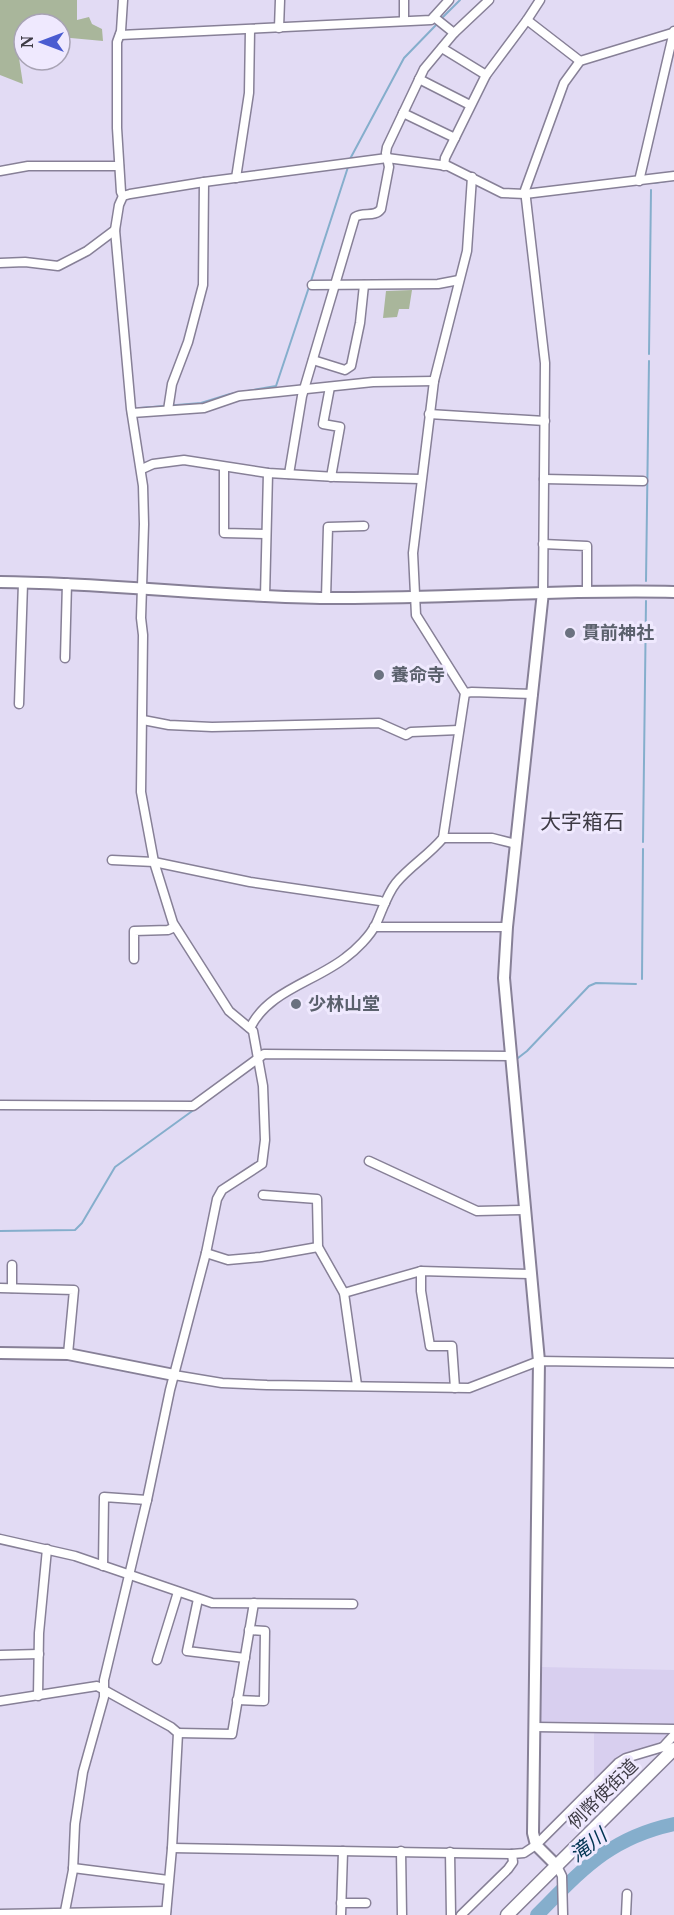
<svg xmlns="http://www.w3.org/2000/svg" width="674" height="1915" viewBox="0 0 674 1915" font-family="'Noto Serif','Noto Sans JP',serif">
<rect width="100%" height="100%" fill="#e2dbf4"/>
<g fill="#d8cfef">
<polygon points="541,1667 674,1670 674,1725 541,1724"/>
<polygon points="594,1731 672,1732 652,1747 621,1756 594,1780"/>
</g>
<g fill="#a9b69b">
<polygon points="0,0 77,0 77,20 89,17 92,24 102,29 103,41 60,37 60,24 24,24 24,55 19,58 23,84 0,75"/>
<polygon points="412,290 409,309 399,309 397,317 383,318 386,291"/>
</g>
<g fill="none" stroke-linecap="round" stroke-linejoin="round">
<g stroke="#85aecc" stroke-width="2">
<polyline points="441,19 460,0"/>
<polyline points="350,159 404,58 437,24"/>
<polyline points="654,183 672,180"/>
<polyline points="311,281 348,167"/>
<polyline points="649,354 651,190"/>
<polyline points="140,408 201,403 230,394 276,386 309,287"/>
<polyline points="646,581 649,361"/>
<polyline points="643,842 646,601"/>
<polyline points="642,979 643,849"/>
<polyline points="518,1058 527,1051 589,986 596,983 636,984"/>
<polyline points="0,1231 75,1230 82,1223 115,1167 195,1109"/>
</g>
<path stroke="#85aecc" stroke-width="14" d="M537,1915C582,1870 609,1838 674,1824"/>
<defs>
<g id="minor">
<polyline points="123,0 121,31 117,42 117,128 121,192 123,196"/>
<polyline points="404,0 404,20"/>
<polyline points="434,17 454,33"/>
<polyline points="527,20 580,61"/>
<polyline points="279,28 280,0"/>
<polyline points="120,35 431,20 449,0"/>
<polyline points="442,48 486,75"/>
<polyline points="419,79 470,105"/>
<polyline points="403,113 455,138"/>
<polyline points="444,166 445,158 486,75 527,20 540,0"/>
<polyline points="0,171 28,166 119,166"/>
<polyline points="236,178 249,93 250,30"/>
<polyline points="639,181 674,31"/>
<polyline points="0,263 25,262 58,266 87,251 115,230"/>
<polyline points="312,285 438,284 459,280"/>
<polyline points="313,360 345,370 351,366 360,323 364,285"/>
<polyline points="330,387 323,424 340,427 331,477"/>
<polyline points="168,410 172,384 188,342 203,285 204,182"/>
<polyline points="132,413 204,408 239,396 259,394 373,382 434,381"/>
<polyline points="429,414 545,421"/>
<polyline points="224,467 224,533 266,534"/>
<polyline points="142,469 153,464 184,460 268,473 336,477 421,479"/>
<path d="M289,474L302,396L355,217C364,211 374,218 381,209L389,167L386,153L387,147L424,69L454,33L489,0"/>
<polyline points="544,479 643,481"/>
<polyline points="543,544 587,546 587,591"/>
<polyline points="543,592 545,363 525,190 564,83 580,61 672,33"/>
<polyline points="265,597 268,473"/>
<polyline points="326,598 328,527 364,526"/>
<polyline points="65,658 67,583"/>
<polyline points="465,693 472,692 533,694"/>
<polyline points="19,704 23,583"/>
<polyline points="143,720 169,725 212,727 379,723 406,735 411,732 459,730"/>
<polyline points="443,838 492,838 516,844"/>
<polyline points="112,860 154,862 250,882 380,901 385,903"/>
<polyline points="374,927 507,927"/>
<polyline points="134,959 134,931 168,930 175,927"/>
<path d="M250,1028C268,991 314,982 345,958C356,950 370,936 376,924C382,911 387,894 396,883C410,866 429,855 443,838L465,693L416,615L413,553L434,381L467,251L472,177"/>
<polyline points="0,1105 193,1106 264,1054 511,1056"/>
<polyline points="369,1161 477,1211 524,1210"/>
<polyline points="263,1195 317,1199 318,1247 344,1293 357,1385"/>
<polyline points="206,1253 228,1260 261,1257 318,1247"/>
<polyline points="421,1271 421,1291 430,1346 452,1346 455,1388"/>
<polyline points="0,1288 74,1290 68,1354"/>
<polyline points="12,1288 12,1265"/>
<polyline points="344,1293 421,1271 530,1274"/>
<polyline points="174,1375 222,1383 267,1385 469,1388 539,1361 674,1363"/>
<polyline points="0,1539 75,1556 212,1603 353,1604"/>
<polyline points="103,1566 104,1497 147,1500"/>
<polyline points="198,1599 187,1651 245,1658"/>
<polyline points="0,1655 39,1654"/>
<polyline points="157,1660 178,1592"/>
<polyline points="38,1696 39,1633 47,1549"/>
<polyline points="237,1700 264,1701 265,1631 249,1630"/>
<polyline points="0,1701 97,1686 171,1727 178,1733 172,1848 166,1915"/>
<polyline points="535,1727 674,1729"/>
<polyline points="178,1733 232,1734 254,1603"/>
<polyline points="663,1747 674,1735"/>
<polyline points="172,1848 512,1854"/>
<polyline points="401,1851 402,1915"/>
<polyline points="450,1852 451,1915"/>
<polyline points="557,1866 562,1876 563,1915"/>
<polyline points="73,1868 168,1880"/>
<polyline points="341,1903 366,1903"/>
<polyline points="65,1911 73,1870 75,1824 83,1772 104,1697 104,1680 147,1500 170,1390 206,1253 217,1199 222,1190 262,1164 265,1140 263,1086 253,1031 229,1011 173,923 154,862 141,792 143,635 141,618 144,524 143,486 131,409 115,230 119,205 123,196 130,194 204,182 387,158 448,166 502,193 525,194 674,176"/>
<polyline points="0,1914 166,1911"/>
<polyline points="341,1915 343,1851"/>
<polyline points="461,1915 508,1869 513,1862 512,1854 524,1853 536,1845 618,1763 626,1758 663,1747 673,1750"/>
<polyline points="626,1915 627,1894"/>
</g>
<g id="tertiary">
<path d="M0,582C110,583 218,597 328,598C443,599 558,589 674,592"/>
<polyline points="543,592 507,927 504,978 539,1361 533,1833 536,1845 557,1866"/>
<polyline points="0,1353 68,1354 174,1375"/>
</g>
<polyline id="secondary" points="507,1915 674,1749"/>
</defs>
<use href="#minor" stroke="#878097" stroke-width="11"/>
<use href="#tertiary" stroke="#878097" stroke-width="14"/>
<use href="#secondary" stroke="#878097" stroke-width="15"/>
<use href="#minor" stroke="#fff" stroke-width="8"/>
<use href="#tertiary" stroke="#fff" stroke-width="10"/>
<use href="#secondary" stroke="#fff" stroke-width="12"/>
</g>
<g fill="#6b7280" stroke="#efe9fe" stroke-width="2">
<circle cx="570" cy="633" r="6"/>
<circle cx="379" cy="675" r="6"/>
<circle cx="296" cy="1004" r="6"/>
</g>
<g text-anchor="middle" stroke-width="6" stroke-linejoin="round" paint-order="stroke">
<g font-size="18" font-weight="bold" fill="#5b616d" stroke="#efe9fe" text-anchor="start">
<text x="582" y="639">貫前神社</text>
<text x="391" y="681">養命寺</text>
<text x="308" y="1010">少林山堂</text>
</g>
<g font-size="18" fill="#3e3b45" stroke="#efe9fe">
<text transform="translate(603 1794) rotate(-45)" y="6">例幣使街道</text>
</g>
<g font-size="20" font-style="italic" fill="#003452" stroke="#efe9fe">
<text transform="translate(588 1845) rotate(-37)" y="7">滝川</text>
</g>
<g font-size="21" fill="#3e3b45" stroke="#efe9fe">
<text x="582" y="829">大字箱石</text>
</g>
</g>
<g transform="translate(42 42) rotate(270)"><circle r="28" fill="#efe9fe" stroke="#a8a3b4" stroke-width="1.5"/>
<path d="M0-4.5L10 22L0 15L-10 22Z" fill="#4a5cd1"/>
<text y="-9" font-size="16" font-weight="bold" text-anchor="middle" fill="#3e3b45">N</text>
</g>
</svg>
